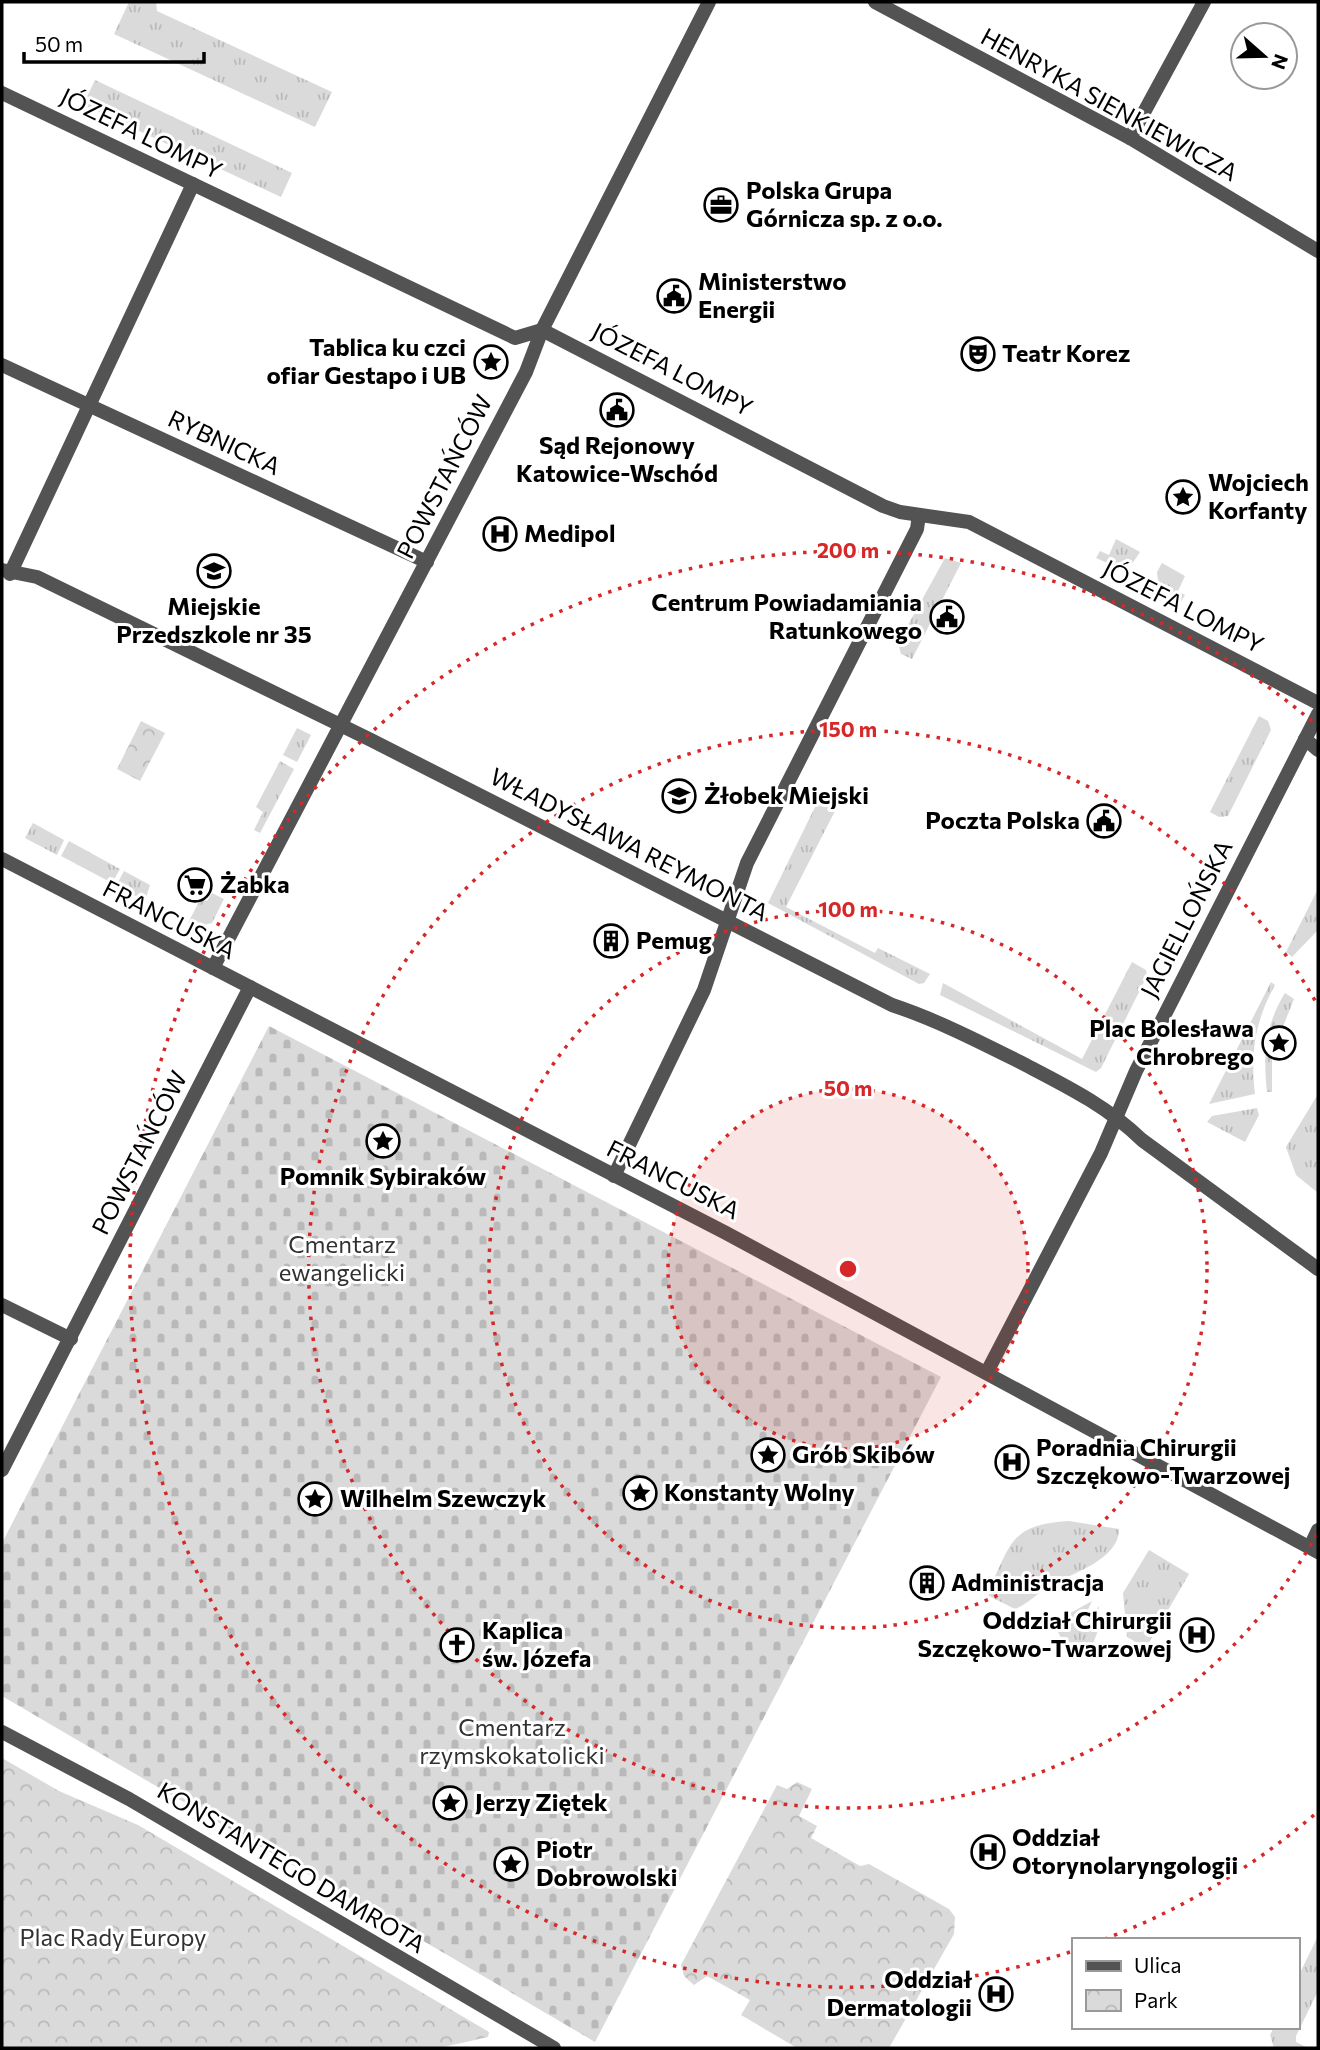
<svg xmlns="http://www.w3.org/2000/svg" width="1320" height="2050" viewBox="0 0 1320 2050" font-family="Commissioner,sans-serif">
<defs>
<pattern id="grass-tufts" width="24" height="20" patternUnits="userSpaceOnUse" patternTransform="scale(1.75)"><rect width="24" height="20" fill="#dadada"/><path d="M3 7l-1-3M5 7V3M7 7l1-3M15 17l-1-3M17 17v-4M19 17l1-3" fill="none" stroke="#b9b9b9"/></pattern>
<pattern id="cemetery-stones" width="16" height="16" patternUnits="userSpaceOnUse" patternTransform="scale(1.75)"><rect width="16" height="16" fill="#dadada"/><path d="M2 7V4a2 2 0 0 1 4 0v3zM10 15v-3a2 2 0 0 1 4 0v3z" fill="#b9b9b9"/></pattern>
<pattern id="park-crowns" width="20" height="18" patternUnits="userSpaceOnUse" patternTransform="scale(1.75)"><rect width="20" height="18" fill="#dadada"/><path d="M2 6a3 3 0 1 1 6 0M12 15a3 3 0 1 1 6 0" fill="none" stroke="#b9b9b9"/></pattern>
</defs>
<rect width="100%" height="100%" fill="#fff"/>
<g fill="url(#grass-tufts)">
<polygon points="129,2 156,2 157,11 332,92 315,127 114,34"/>
<polygon points="95,80 292,173 281,197 83,105"/>
<polygon points="1116,539 1140,552 1132,564 1114,566 1096,558 1100,551 1109,555"/>
<polygon points="945,558 961,563 912,659 901,654 898,643"/>
<path d="M1162,563L1185,576L1178,591L1185,595L1181,602C1167,594 1158,589 1157,572Z"/>
<polygon points="1259,716 1268,721 1271,730 1228,816 1219,817 1210,812"/>
<polygon points="297,728 311,735 297,762 283,755"/>
<polygon points="280,761 294,769 260,833 254,830 263,812 256,807"/>
<polygon points="823,802 836,809 786,907 875,953 878,948 930,974 924,983 919,984 768,903 815,807"/>
<polygon points="33,823 64,840 57,855 25,838"/>
<polygon points="69,841 120,869 112,883 61,856"/>
<polygon points="124,871 150,885 145,901 116,886"/>
<polygon points="1318,889 1318,930 1292,957 1286,952"/>
<polygon points="212,893 224,899 212,923 196,927 188,923 201,898 207,901"/>
<polygon points="1132,962 1146,970 1147,976 1101,1068 1096,1072 940,995 943,983 1082,1059"/>
<path d="M1271,982L1275,985C1255,1021 1250,1054 1255,1094L1209,1104Z"/>
<path d="M1285,993L1294,999L1272,1054V1092H1267C1263,1056 1265,1025 1285,993Z"/>
<polygon points="1318,1094 1318,1193 1296,1175 1286,1147"/>
<polygon points="1257,1108 1259,1115 1245,1142 1207,1122 1212,1116"/>
<path d="M1069,1521L1119,1529C1119,1561 1069,1574 1048,1587C1036,1594 1028,1604 1015,1609L989,1596L988,1591C1012,1543 1009,1525 1069,1521Z"/>
<polygon points="1149,1550 1189,1574 1146,1648 1127,1637 1123,1593"/>
<path d="M1092,1601L1082,1622L1086,1623L1099,1606L1097,1633L1090,1652C1076,1653 1064,1645 1058,1632L1065,1616Z"/>
<polygon points="1318,1936 1318,1991 1296,2036 1296,2042 1308,2048 1274,2048 1270,2035 1274,2027 1297,2027 1297,1979"/>
</g>
<path fill="url(#cemetery-stones)" d="M269,1026L941,1377L595,2042C398,1925 199,1812 2,1696V1543Z"/>
<g fill="url(#park-crowns)">
<polygon points="141,721 165,733 140,781 117,769"/>
<polygon points="2,1758 59,1791 138,1825 489,2032 488,2037 439,2048 2,2048"/>
<polygon points="797,1782 812,1789 799,1816 817,1826 811,1838 860,1866 869,1864 949,1909 955,1917 954,1934 889,2048 797,2048 741,2015 750,2000 707,1976 694,1985 684,1976 681,1965 777,1785 787,1789"/>
</g>
<g fill="none" stroke-linecap="round" stroke-linejoin="round">
<g stroke="#535353" stroke-width="14">
<polyline points="875,2 1130,138 1318,251"/>
<polyline points="2,93 515,338 542,330 883,506 900,512 969,522 1318,703"/>
<polyline points="1130,138 1204,2"/>
<polyline points="2,365 427,562"/>
<path d="M2,570L37,577L371,740L892,1005C937,1020 978,1041 1020,1062C1064,1085 1106,1105 1142,1140L1318,1269"/>
<polyline points="10,574 193,184"/>
<polyline points="1305,739 1318,750"/>
<polyline points="213,968 526,372 542,330 709,2"/>
<polyline points="614,1176 704,990 747,863 917,529 919,515"/>
<polyline points="2,1305 71,1339"/>
<polyline points="987,1372 1101,1153 1136,1071 1318,714"/>
<polyline points="1310,1547 1318,1530"/>
</g>
<g stroke="#535353" stroke-width="14">
<polyline points="2,859 726,1233 1318,1552"/>
<polyline points="2,1470 250,987"/>
<polyline points="2,1732 129,1799 554,2048"/>
</g>
</g>
<circle cx="848" cy="1269" r="180" fill="#d62828" fill-opacity=".12"/>
<g fill="none" stroke="#d62828" stroke-width="3.5" stroke-dasharray="3.5 7">
<circle cx="848" cy="1269" r="180"/>
<circle cx="848" cy="1269" r="359"/>
<path d="M1317 1534A539 539 0 1 1 1317 1004"/>
<path d="M1314 1815A718 718 0 0 1 1105 1939M1070 1952A718 718 0 1 1 1314 723"/>
</g>
<defs>
<symbol id="office-ring" viewBox="-11 -11 22 22"><circle r="9.5" fill="#fff" stroke="#000" stroke-width="1.5"/><path d="M-6-3h4V-5.5h4V-3h4V5H-6ZM-1-4.5V-3h2v-1.5ZM-6 0V1H6V0Z" fill="#000"/></symbol>
<symbol id="civic-ring" viewBox="-11 -11 22 22"><circle r="9.5" fill="#fff" stroke="#000" stroke-width="1.5"/><path d="M-.6-6.5H3V-4.5H.6V-3L4-1V1h2V6H-6V1h2V-1L-.6-3ZM-1.2 2.5V6h2.4V2.5Z" fill="#000"/></symbol>
<symbol id="theatre-ring" viewBox="-11 -11 22 22"><circle r="9.5" fill="#fff" stroke="#000" stroke-width="1.5"/><path d="M-5-5.5Q0-4 5-5.5V0Q5 5 0 6Q-5 5-5 0ZM-3.3-2.5H-1v1.5H-3.3ZM1-2.5H3.3v1.5H1ZM-2.8 1Q0 5.5 2.8 1Z" fill="#000"/></symbol>
<symbol id="sight-ring" viewBox="-11 -11 22 22"><circle r="9.5" fill="#fff" stroke="#000" stroke-width="1.5"/><path d="M0-6L1.8-2.2L6-1.7L2.9 1.2L3.7 5.4L0 3.3L-3.7 5.4L-2.9 1.2L-6-1.7L-1.8-2.2Z" fill="#000"/></symbol>
<symbol id="hospital-ring" viewBox="-11 -11 22 22"><circle r="9.5" fill="#fff" stroke="#000" stroke-width="1.5"/><path d="M-5-5h3v3.5h4V-5h3V5h-3V1.5h-4V5h-3Z" fill="#000"/></symbol>
<symbol id="school-ring" viewBox="-11 -11 22 22"><circle r="9.5" fill="#fff" stroke="#000" stroke-width="1.5"/><path d="M0-5L7-2L0 1L-7-2ZM-4 1L0 2.5L4 1V4Q0 6-4 4Z" fill="#000"/></symbol>
<symbol id="supermarket-ring" viewBox="-11 -11 22 22"><circle r="9.5" fill="#fff" stroke="#000" stroke-width="1.5"/><path d="M-6-5.5h2.5l.6 2H6L4.5 2H-2.5L-4.4-4H-6ZM-1.5 3.2a1.3 1.3 0 1 0 .1 0ZM3 3.2a1.3 1.3 0 1 0 .1 0Z" fill="#000"/></symbol>
<symbol id="building-ring" viewBox="-11 -11 22 22"><circle r="9.5" fill="#fff" stroke="#000" stroke-width="1.5"/><path d="M-4-6H4V6H1V3H-1V6H-4ZM-2.5-4.3h1.7v1.8h-1.7ZM.8-4.3h1.7v1.8H.8ZM-2.5-1h1.7V.8h-1.7ZM.8-1h1.7V.8H.8Z" fill="#000"/></symbol>
<symbol id="church-ring" viewBox="-11 -11 22 22"><circle r="9.5" fill="#fff" stroke="#000" stroke-width="1.5"/><path d="M-1.2-6h2.4v3.5h3.3v2.4h-3.3V6h-2.4V-.1h-3.3v-2.4h3.3Z" fill="#000"/></symbol>
</defs>
<g fill-rule="evenodd">
<use href="#office-ring" x="702" y="186" width="38" height="38"/>
<use href="#civic-ring" x="655" y="277" width="38" height="38"/>
<use href="#theatre-ring" x="959" y="335" width="38" height="38"/>
<use href="#sight-ring" x="472" y="343" width="38" height="38"/>
<use href="#civic-ring" x="598" y="391" width="38" height="38"/>
<use href="#sight-ring" x="1164" y="478" width="38" height="38"/>
<use href="#hospital-ring" x="481" y="515" width="38" height="38"/>
<use href="#school-ring" x="195" y="552" width="38" height="38"/>
<use href="#civic-ring" x="928" y="598" width="38" height="38"/>
<use href="#school-ring" x="660" y="777" width="38" height="38"/>
<use href="#civic-ring" x="1085" y="802" width="38" height="38"/>
<use href="#supermarket-ring" x="176" y="866" width="38" height="38"/>
<use href="#building-ring" x="592" y="922" width="38" height="38"/>
<use href="#sight-ring" x="1260" y="1024" width="38" height="38"/>
<use href="#sight-ring" x="364" y="1122" width="38" height="38"/>
<use href="#sight-ring" x="749" y="1436" width="38" height="38"/>
<use href="#hospital-ring" x="993" y="1443" width="38" height="38"/>
<use href="#sight-ring" x="621" y="1474" width="38" height="38"/>
<use href="#sight-ring" x="296" y="1480" width="38" height="38"/>
<use href="#building-ring" x="908" y="1564" width="38" height="38"/>
<use href="#hospital-ring" x="1178" y="1616" width="38" height="38"/>
<use href="#church-ring" x="438" y="1626" width="38" height="38"/>
<use href="#sight-ring" x="431" y="1784" width="38" height="38"/>
<use href="#hospital-ring" x="969" y="1833" width="38" height="38"/>
<use href="#sight-ring" x="492" y="1845" width="38" height="38"/>
<use href="#hospital-ring" x="977" y="1975" width="38" height="38"/>
</g>
<g text-anchor="middle" stroke-width="6" stroke-linejoin="round" paint-order="stroke">
<g font-size="24" fill="#000" stroke="#fff">
<text transform="translate(1109 105) rotate(29)" y="8">HENRYKA SIENKIEWICZA</text>
<text transform="translate(141 134) rotate(26)" y="8">JÓZEFA LOMPY</text>
<text transform="translate(672 370) rotate(27)" y="8">JÓZEFA LOMPY</text>
<text transform="translate(224 443) rotate(25)" y="8">RYBNICKA</text>
<text transform="translate(445 477) rotate(-63)" y="8">POWSTAŃCÓW</text>
<text transform="translate(1183 607) rotate(27)" y="8">JÓZEFA LOMPY</text>
<text transform="translate(629 845) rotate(27)" y="8">WŁADYSŁAWA REYMONTA</text>
<text transform="translate(1187 919) rotate(-63)" y="8">JAGIELLOŃSKA</text>
<text transform="translate(169 920) rotate(27)" y="8">FRANCUSKA</text>
<text transform="translate(140 1153) rotate(-63)" y="8">POWSTAŃCÓW</text>
<text transform="translate(673 1180) rotate(27)" y="8">FRANCUSKA</text>
<text transform="translate(291 1868) rotate(31)" y="8">KONSTANTEGO DAMROTA</text>
</g>
<g font-size="24" font-weight="bold" fill="#000" stroke="#fff" text-anchor="start">
<text x="746" y="199">Polska Grupa<tspan x="746" dy="28">Górnicza sp. z o.o.</tspan></text>
<text x="698" y="290">Ministerstwo<tspan x="698" dy="28">Energii</tspan></text>
<text x="466" y="356" text-anchor="end">Tablica ku czci<tspan x="466" dy="28">ofiar Gestapo i UB</tspan></text>
<text x="1002" y="362">Teatr Korez</text>
<text x="617" y="454" text-anchor="middle">Sąd Rejonowy<tspan x="617" dy="28">Katowice-Wschód</tspan></text>
<text x="1208" y="491">Wojciech<tspan x="1208" dy="28">Korfanty</tspan></text>
<text x="524" y="542">Medipol</text>
<text x="922" y="611" text-anchor="end">Centrum Powiadamiania<tspan x="922" dy="28">Ratunkowego</tspan></text>
<text x="214" y="615" text-anchor="middle">Miejskie<tspan x="214" dy="28">Przedszkole nr 35</tspan></text>
<text x="704" y="804">Żłobek Miejski</text>
<text x="1080" y="829" text-anchor="end">Poczta Polska</text>
<text x="220" y="893">Żabka</text>
<text x="636" y="949">Pemug</text>
<text x="1254" y="1037" text-anchor="end">Plac Bolesława<tspan x="1254" dy="28">Chrobrego</tspan></text>
<text x="383" y="1185" text-anchor="middle">Pomnik Sybiraków</text>
<text x="1036" y="1456">Poradnia Chirurgii<tspan x="1036" dy="28">Szczękowo-Twarzowej</tspan></text>
<text x="792" y="1463">Grób Skibów</text>
<text x="664" y="1501">Konstanty Wolny</text>
<text x="340" y="1507">Wilhelm Szewczyk</text>
<text x="951" y="1591">Administracja</text>
<text x="1172" y="1629" text-anchor="end">Oddział Chirurgii<tspan x="1172" dy="28">Szczękowo-Twarzowej</tspan></text>
<text x="482" y="1639">Kaplica<tspan x="482" dy="28">św. Józefa</tspan></text>
<text x="475" y="1811">Jerzy Ziętek</text>
<text x="1012" y="1846">Oddział<tspan x="1012" dy="28">Otorynolaryngologii</tspan></text>
<text x="536" y="1858">Piotr<tspan x="536" dy="28">Dobrowolski</tspan></text>
<text x="972" y="1988" text-anchor="end">Oddział<tspan x="972" dy="28">Dermatologii</tspan></text>
</g>
<g font-size="24" fill="#313131" stroke="#fff">
<text x="342" y="1253">Cmentarz<tspan x="342" dy="28">ewangelicki</tspan></text>
<text x="512" y="1736">Cmentarz<tspan x="512" dy="28">rzymskokatolicki</tspan></text>
<text x="113" y="1946">Plac Rady Europy</text>
</g>
</g>
<circle cx="848" cy="1269" r="10" fill="#d62828" stroke="#fff" stroke-width="3.5"/>
<g font-size="21" text-anchor="middle" font-weight="bold" fill="#d62828" stroke="#fff" stroke-width="6" stroke-linejoin="round" paint-order="stroke">
<text x="848" y="558">200 m</text>
<text x="848" y="737">150 m</text>
<text x="848" y="917">100 m</text>
<text x="848" y="1096">50 m</text>
</g>
<rect width="1320" height="2050" fill="none" stroke="#000000" stroke-width="7"/>
<rect x="1072" y="1938" width="228" height="91" fill="#ffffff" stroke="#999999" stroke-width="2"/>
<rect x="1086" y="1961" width="35" height="10" fill="#535353" stroke="#999999" stroke-width="2"/>
<text x="1134" y="1973" font-size="21" fill="#000000">Ulica</text>
<rect x="1086" y="1990" width="35" height="21" fill="url(#park-crowns)" stroke="#999999" stroke-width="2"/>
<text x="1134" y="2008" font-size="21" fill="#000000">Park</text>
<g transform="translate(1264 56) rotate(110)"><circle r="33" fill="#ffffff" stroke="#999999" stroke-width="2"/>
<path d="M0-5L12 26L0 18L-12 26Z" fill="#000000"/>
<text y="-10" font-size="19" font-weight="bold" text-anchor="middle" fill="#000000">N</text>
</g>
<path d="M24 52v10h180v-10" fill="none" stroke="#000000" stroke-width="3.5"/>
<text x="35" y="52" font-size="21" fill="#000000" stroke="#ffffff" stroke-width="5" paint-order="stroke">50 m</text>
</svg>
